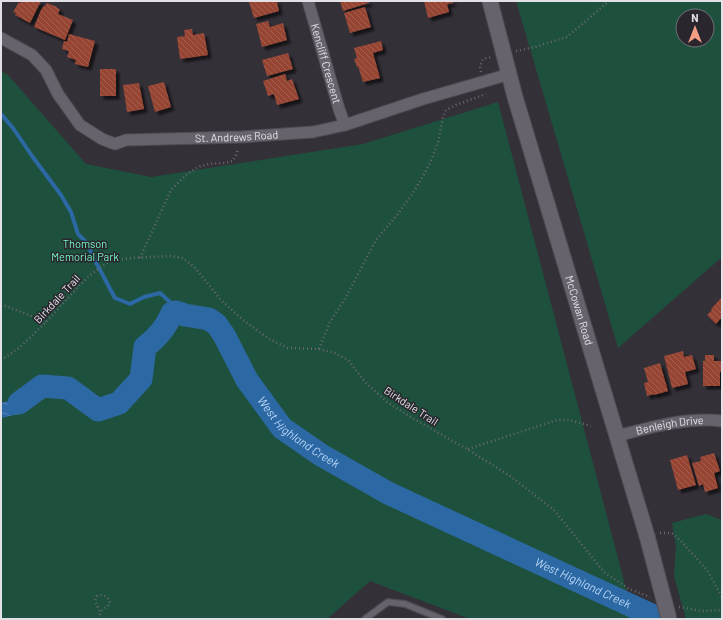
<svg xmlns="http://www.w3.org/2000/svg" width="723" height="620" viewBox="0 0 723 620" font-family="Barlow,sans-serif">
<defs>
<pattern id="water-waves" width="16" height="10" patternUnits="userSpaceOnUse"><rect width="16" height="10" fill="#2c68a3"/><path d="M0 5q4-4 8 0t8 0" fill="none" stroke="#5584b4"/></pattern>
<pattern id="building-back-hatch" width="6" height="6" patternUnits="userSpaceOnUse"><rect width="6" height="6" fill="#954433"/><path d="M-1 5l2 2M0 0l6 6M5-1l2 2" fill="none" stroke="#a45f51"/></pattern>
<filter id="shadow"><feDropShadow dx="3.5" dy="3.5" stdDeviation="1" flood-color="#0009"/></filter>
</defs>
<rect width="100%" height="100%" fill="#333038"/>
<g fill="#1e513d" fill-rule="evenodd">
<path d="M516,1H722V257L618,348ZM683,16H707V40H683Z"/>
<polygon points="1,71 8,75 86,164 151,177 363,144 498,102 634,619 470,619 370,581 327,619 1,619"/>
<polygon points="706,514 722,520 722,619 686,619 674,576 676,546 672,523"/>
</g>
<polygon fill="url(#water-waves)" points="19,398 19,414 1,418 1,403"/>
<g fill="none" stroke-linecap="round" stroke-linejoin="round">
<polyline stroke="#2c68a3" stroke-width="4" points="1,114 13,128 32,156 61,195 71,212 78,234 88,244 92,255 115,298 130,304 144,297 160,293 170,302 176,312"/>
<path stroke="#2c68a3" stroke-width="23" id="s1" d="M19,403L42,386L68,388L98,410L119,403L141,379L145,347C157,338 166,328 172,313L176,312L185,315L209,319L217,325L224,335L247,380L282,428L321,455L388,493L660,619"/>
</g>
<g fill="url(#building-back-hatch)" filter="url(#shadow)">
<polygon points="22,1 41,1 30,23 15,15 16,13 13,12 19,2 21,3"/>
<polygon points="253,1 280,1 277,2 279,11 254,18 249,2"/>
<polygon points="340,1 368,1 369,3 343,11"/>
<polygon points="424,1 452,1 453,3 447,4 449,12 428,18"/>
<polygon points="47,3 57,7 57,8 60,9 58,14 73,20 65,40 34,27 41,10 44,6 45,6"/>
<polygon points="365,7 371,27 350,33 344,13"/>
<polygon points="268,21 270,27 283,23 287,40 262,47 256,24"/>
<polygon points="192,29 193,35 204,33 208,55 180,59 177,37 185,36 184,30"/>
<polygon points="69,34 95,41 88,67 75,64 76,60 67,57 69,51 62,49 64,41 67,42"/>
<polygon points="381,41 383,50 373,53 380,78 363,82 358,66 357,67 354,59 357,58 354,48"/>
<polygon points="288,53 293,69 267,76 262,60"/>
<rect x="100" y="69" width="16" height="27"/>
<polygon points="285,74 287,81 292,79 299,99 277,105 274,94 268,96 263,81"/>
<polygon points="164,82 171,107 155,112 148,86"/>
<polygon points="139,83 144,109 127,112 123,85"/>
<polygon points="722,297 722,317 716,324 707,315 712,310 711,309"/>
<polygon points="683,351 684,357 692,355 696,369 685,372 688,384 672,388 664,356"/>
<polygon points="705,355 714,355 714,361 722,361 722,372 720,372 720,386 703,386 703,361 705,361"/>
<polygon points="660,363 668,391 654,395 654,394 647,396 644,383 648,382 644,368"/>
<polygon points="714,453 720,471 714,473 718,488 705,492 703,484 699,486 692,463 701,461 700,457"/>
<polygon points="687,455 696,485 678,490 670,460"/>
</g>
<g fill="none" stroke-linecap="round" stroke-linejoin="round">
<defs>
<polyline id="service" points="365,619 388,602 405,604 442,619"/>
<g id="minor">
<path id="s2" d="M308,1L339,109L345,125"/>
<path id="s3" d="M1,38L32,55L46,70L58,94L80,125L102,139L115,144L126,140L241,137L313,132L345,125L423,99L510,74"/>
<path id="s4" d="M617,436C652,427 686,417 722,421"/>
</g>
<g id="secondary">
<path id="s5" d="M490,1L515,97L647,536"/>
</g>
</defs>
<use href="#service" stroke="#4f4c53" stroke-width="8"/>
<use href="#minor" stroke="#4f4c53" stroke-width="13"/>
<use href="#secondary" stroke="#4f4c53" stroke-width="17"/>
<g stroke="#6b686f" stroke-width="2.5" stroke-dasharray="1 3" stroke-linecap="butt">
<polyline points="516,51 535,47 567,37 609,1"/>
<polyline points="481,72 480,66 483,59 492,57"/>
<polyline points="140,258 171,190 187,174 198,167 209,164 225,163 233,161 237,153 238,148"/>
<polyline points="1,304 46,322"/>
<polyline points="319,349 322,341 330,322 346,297 376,240 397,215 413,193 426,171 432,158 438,143 443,117 446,110 456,105 486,94"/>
<polyline points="1,360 19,348 46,322 80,285 90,275 110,261 131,258 170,256 182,258 188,262 196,269 221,300 243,320 269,339 288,348 319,349 335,353 348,360 365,382 387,402 414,419 467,449 510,476 554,510 604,572 629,589 650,597"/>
<polyline points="468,449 557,420 570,420 591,426"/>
<polyline points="660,533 670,533 673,534 681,541 707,570 722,597"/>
<polyline points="679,607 702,611 722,610"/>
<path d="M100,619V612L95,601L97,596C104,594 108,596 110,603L108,606L100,612"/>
</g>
<use href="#service" stroke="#67636d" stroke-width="5.5"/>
<use href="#minor" stroke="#67636d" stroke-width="11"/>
<use href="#secondary" stroke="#67636d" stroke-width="15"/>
<defs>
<polyline id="secondary-bridge" points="647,536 669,619"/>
</defs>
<use href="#secondary-bridge" stroke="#4f4c53" stroke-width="17" stroke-linecap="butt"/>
<use href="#secondary-bridge" stroke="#67636d" stroke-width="15"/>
</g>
<g text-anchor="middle" stroke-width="3" stroke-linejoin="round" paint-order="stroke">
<g font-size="11" fill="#e3e1e7" stroke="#29262e">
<text dy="4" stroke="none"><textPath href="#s2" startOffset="65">Kencliff Crescent</textPath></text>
<text dy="4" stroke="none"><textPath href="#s3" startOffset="283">St. Andrews Road</textPath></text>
<text transform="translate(57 299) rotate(-47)" y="4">Birkdale Trail</text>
<text dy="4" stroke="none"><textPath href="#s5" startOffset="322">McCowan Road</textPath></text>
<text transform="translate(411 406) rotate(33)" y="4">Birkdale Trail</text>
<text dy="4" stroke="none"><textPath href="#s4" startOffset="54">Benleigh Drive</textPath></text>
</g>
<g font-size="11" fill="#73fac5" stroke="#29262e">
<text x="85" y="248">Thomson<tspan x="85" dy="13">Memorial Park</tspan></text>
</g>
<g font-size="12" font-style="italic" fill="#b8d7f8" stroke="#29262e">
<text dy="4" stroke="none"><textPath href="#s1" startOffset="408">West Highland Creek</textPath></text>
<text dy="4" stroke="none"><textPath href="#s1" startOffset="732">West Highland Creek</textPath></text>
</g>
</g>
<rect width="723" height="620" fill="none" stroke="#e3e1e7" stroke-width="4"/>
<g transform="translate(695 28)"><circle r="19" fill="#29262e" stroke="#737178"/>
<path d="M0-3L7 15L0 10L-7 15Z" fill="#f49e86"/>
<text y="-6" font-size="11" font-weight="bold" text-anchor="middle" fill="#e3e1e7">N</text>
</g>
</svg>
